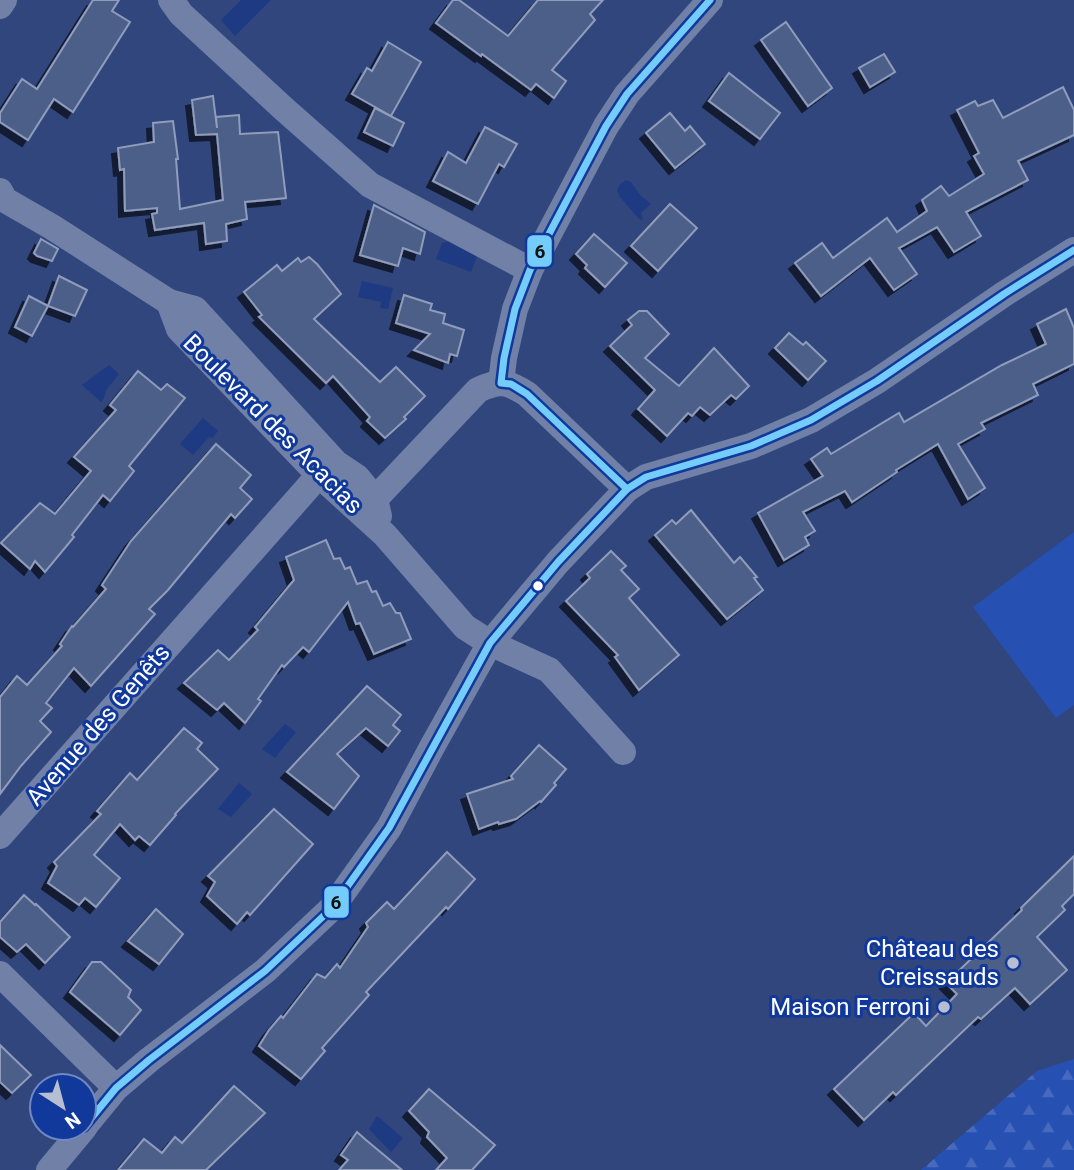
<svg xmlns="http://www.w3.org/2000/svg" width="1074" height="1170" viewBox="0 0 1074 1170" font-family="Roboto,sans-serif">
<defs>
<pattern id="forest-firs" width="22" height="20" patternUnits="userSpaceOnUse" patternTransform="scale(1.75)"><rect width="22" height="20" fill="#2650b2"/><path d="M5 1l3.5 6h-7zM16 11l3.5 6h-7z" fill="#476abe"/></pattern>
<filter id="shadow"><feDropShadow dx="-6" dy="6" stdDeviation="0" flood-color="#0009"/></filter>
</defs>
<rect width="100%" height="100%" fill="#30467c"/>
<polygon fill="url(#forest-firs)" points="1074,1059 1074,1170 921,1170 1037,1071"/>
<polygon fill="#2650b2" points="1074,532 1074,705 1056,718 973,607"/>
<g fill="#1e3a83">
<polygon points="241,0 271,0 235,36 221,20"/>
<polygon points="626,180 631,182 641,196 651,204 641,213 643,219 640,220 620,197 617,190 620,184"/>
<polygon points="450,241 477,256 471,272 436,259 442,243"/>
<polygon points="362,281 393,288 388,309 380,308 381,302 358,297"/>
<polygon points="109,365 119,374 106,390 104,398 101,402 82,385"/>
<polygon points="203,418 218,431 212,438 209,437 193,455 180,444"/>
<polygon points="285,724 296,732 275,758 262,749"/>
<polygon points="239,783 252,794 231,817 218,809"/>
<polygon points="377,1116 403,1138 391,1152 369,1129"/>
</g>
<g fill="#4c5e89" stroke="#909cbb" stroke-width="2" filter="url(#shadow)">
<polygon points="93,0 119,0 112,11 130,22 73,112 54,99 28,140 0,122 0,113 22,79 37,89"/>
<polygon points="453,0 459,0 508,36 538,0 603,0 590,14 595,20 552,70 566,81 554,98 536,84 531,90 482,54 481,56 436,23"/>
<polygon points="786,22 832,88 808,106 761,40"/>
<polygon points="388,42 421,62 391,116 352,94 367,68 372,71"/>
<polygon points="884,54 895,72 870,87 859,68"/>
<polygon points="729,73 780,113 760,139 709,101"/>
<polygon points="1063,87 1074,110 1074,135 1018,161 1028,180 966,212 981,236 954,252 937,227 899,248 917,274 894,290 870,258 821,296 795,263 822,243 833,258 887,218 897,232 927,211 922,200 941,186 949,196 984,174 974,156 979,153 957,110 975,101 978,106 993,100 1003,118"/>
<polygon points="213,96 217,128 216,117 239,115 240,134 278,132 286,198 245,202 247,219 226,224 227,241 206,244 204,223 155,230 152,214 157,213 157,208 125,211 124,169 120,170 118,148 154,142 153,123 173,121 178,159 176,159 180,209 223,200 217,134 196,135 192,100"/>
<polygon points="375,108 404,123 393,146 364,132"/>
<polygon points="670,113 685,131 690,126 705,144 675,168 646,133"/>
<polygon points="485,127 517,144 504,167 499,164 478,204 433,181 448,152 466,163"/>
<polygon points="670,204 697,228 658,271 631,246"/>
<polygon points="374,205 425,232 420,254 403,248 398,266 360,255"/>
<polygon points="594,234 627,263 605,287 585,268 587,265 576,254"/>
<polygon points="41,239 58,249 52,261 37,256 34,253"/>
<polygon points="309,257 317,264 341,294 314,319 380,382 396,367 425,396 404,417 406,419 385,438 367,421 370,417 333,376 326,383 259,317 262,315 244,292 277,265 282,271 298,258 301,262"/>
<polygon points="59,276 87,290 75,316 48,306"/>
<polygon points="404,295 432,304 430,310 445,314 443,323 464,330 457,356 450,354 448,363 414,350 430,334 396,323"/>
<polygon points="29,296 48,306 32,336 15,327"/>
<polygon points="1066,309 1074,328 1074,364 1033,384 1038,395 981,423 985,429 958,444 985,488 968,499 938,444 896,470 897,472 852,502 845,491 803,512 815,531 805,537 809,545 784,560 758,513 823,476 811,459 827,448 831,454 899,413 904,422 1002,365 1046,344 1037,324"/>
<polygon points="639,311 647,311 669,334 645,358 679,386 714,348 749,386 736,399 731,395 710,415 700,407 692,416 688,413 667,436 638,409 655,390 610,346 632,325 628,320"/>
<polygon points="789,333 803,345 806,342 826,361 808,380 775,348"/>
<polygon points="138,371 161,390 167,384 185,398 129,466 134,471 110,501 103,495 72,535 74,537 45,572 35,561 30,569 1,543 40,503 55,514 91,471 74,457 116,410 110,405"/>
<polygon points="216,444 251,475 240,488 252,499 235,518 231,514 168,590 149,609 155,614 91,686 74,668 46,703 52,708 40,721 51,732 21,766 0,794 0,697 17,676 27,685 62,646 60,644 72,626 73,627 106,589 102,585 131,541"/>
<polygon points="691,510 734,563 740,557 757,577 754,578 763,590 727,619 655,535 672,520 676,524"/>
<polygon points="326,540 334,559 340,558 345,569 350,567 357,584 367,581 372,592 376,591 383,606 390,603 396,613 400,613 411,639 374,654 360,623 356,624 348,602 309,652 303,647 284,667 282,665 258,699 261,701 245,723 224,703 217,710 184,683 218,650 229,660 258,630 255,627 294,580 286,557"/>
<polygon points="611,551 626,566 621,570 639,589 629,598 679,655 639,690 615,657 618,655 566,601 590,578 587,574"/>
<polygon points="367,686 401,715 393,725 400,731 388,746 366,728 337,754 359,776 334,809 287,772"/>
<polygon points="184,728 202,743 197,749 218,769 175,814 176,815 150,845 139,836 135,840 120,824 94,855 120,878 96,907 85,898 79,905 48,883 57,866 54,862 101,814 97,811 130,773 137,780"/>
<polygon points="539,745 566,769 554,783 556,785 541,802 540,801 516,819 499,824 498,822 479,829 467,794 513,779 511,776"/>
<polygon points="274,809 313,844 250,915 247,912 237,924 207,896 215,882 208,876"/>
<polygon points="447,852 475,879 448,909 446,907 366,992 369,995 322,1048 325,1051 301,1079 259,1046 269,1030 281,1016 283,1018 317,974 325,978 337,964 340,968 368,927 366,923 387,902 394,909"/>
<polygon points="1074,856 1074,894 1062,906 1065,910 1037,937 1067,970 1030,1004 1015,988 981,1019 978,1017 896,1095 893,1092 864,1120 834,1089 914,1013 926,1026 957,994 946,983 1022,910 1021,908"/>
<polygon points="24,895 35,905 36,904 70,937 45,963 26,944 17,952 0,937 0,922"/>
<polygon points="156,909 183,934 159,964 128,941"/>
<polygon points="92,962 101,962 131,990 128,997 141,1010 120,1035 70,992"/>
<polygon points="0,1045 31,1075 12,1093 0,1082"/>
<polygon points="234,1086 265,1113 206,1170 118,1170 144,1139 162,1153 175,1137 182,1143"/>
<polygon points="429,1089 495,1145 472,1170 436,1170 447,1158 427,1137 429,1132 409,1111"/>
<polygon points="357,1132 366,1140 402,1170 339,1170 348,1160 341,1155"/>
</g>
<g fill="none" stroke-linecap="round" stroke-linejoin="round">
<g stroke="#7080a6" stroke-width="26">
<polyline points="171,0 181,14 284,109 370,185 530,270"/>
<polyline points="0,6 4,0"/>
<polyline points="0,191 5,200 52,227 169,302"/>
<polyline points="501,383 504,358 515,309 530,270 606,126 627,94 710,0"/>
<polyline points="375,499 357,477 336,463 195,309 169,302 179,329 319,475 385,535 465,627 490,643 549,670 623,752"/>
<path d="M379,516L375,499L478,390C500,380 506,381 527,394L627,489"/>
<polyline points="0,836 319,475 333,465"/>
<polyline points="0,974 116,1088"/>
<polyline points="84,1127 116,1088 149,1060 265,971 332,908 389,828 432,747 490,643 558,562 627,489 646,477 751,446 811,420 877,381 1004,294 1074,250"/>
<polyline points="49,1170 84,1128"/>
</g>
<defs>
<g id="bus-1">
<polyline points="627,489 527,394 511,384 501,383 504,358 515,309 530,270 606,126 627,94 710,0"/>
<polyline points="84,1127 116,1088 149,1060 265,971 332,908 389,828 490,643 558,562 627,489 646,477 751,446 811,420 877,381 1004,294 1074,250"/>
</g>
</defs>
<use href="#bus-1" stroke="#11399b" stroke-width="12"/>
<use href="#bus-1" stroke="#73ccfa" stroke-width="7"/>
</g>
<circle fill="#fff" stroke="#11399b" stroke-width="2.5" cx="538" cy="586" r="6"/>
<g fill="#b7bed1" stroke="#11399b" stroke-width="2.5">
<circle cx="1013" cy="963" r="7"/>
<circle cx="944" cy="1007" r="7"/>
</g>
<g text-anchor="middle" stroke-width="6" stroke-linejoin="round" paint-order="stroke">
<g font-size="24" fill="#fff" stroke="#11399b">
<text transform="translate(273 424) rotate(45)" y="8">Boulevard des Acacias</text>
<text transform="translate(98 725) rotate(-49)" y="8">Avenue des Genêts</text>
</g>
<g font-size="24" fill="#fff" stroke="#11399b" text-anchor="end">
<text x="999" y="957">Château des<tspan x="999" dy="28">Creissauds</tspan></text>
<text x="930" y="1015">Maison Ferroni</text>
</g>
</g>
<g stroke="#11399b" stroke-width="2.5">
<rect x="526" y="234" width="27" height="34" rx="7" fill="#73ccfa"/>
<rect x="323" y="885" width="27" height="34" rx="7" fill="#73ccfa"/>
</g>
<g font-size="19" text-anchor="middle" font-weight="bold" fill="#111">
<text x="540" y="258">6</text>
<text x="336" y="909">6</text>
</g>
<g transform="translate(63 1107) rotate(144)"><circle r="33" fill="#11399b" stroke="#7088c3" stroke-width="2"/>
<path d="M0-5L12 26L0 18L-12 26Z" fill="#b7bed1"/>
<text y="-10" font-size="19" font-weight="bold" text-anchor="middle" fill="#ffffff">N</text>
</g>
</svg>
